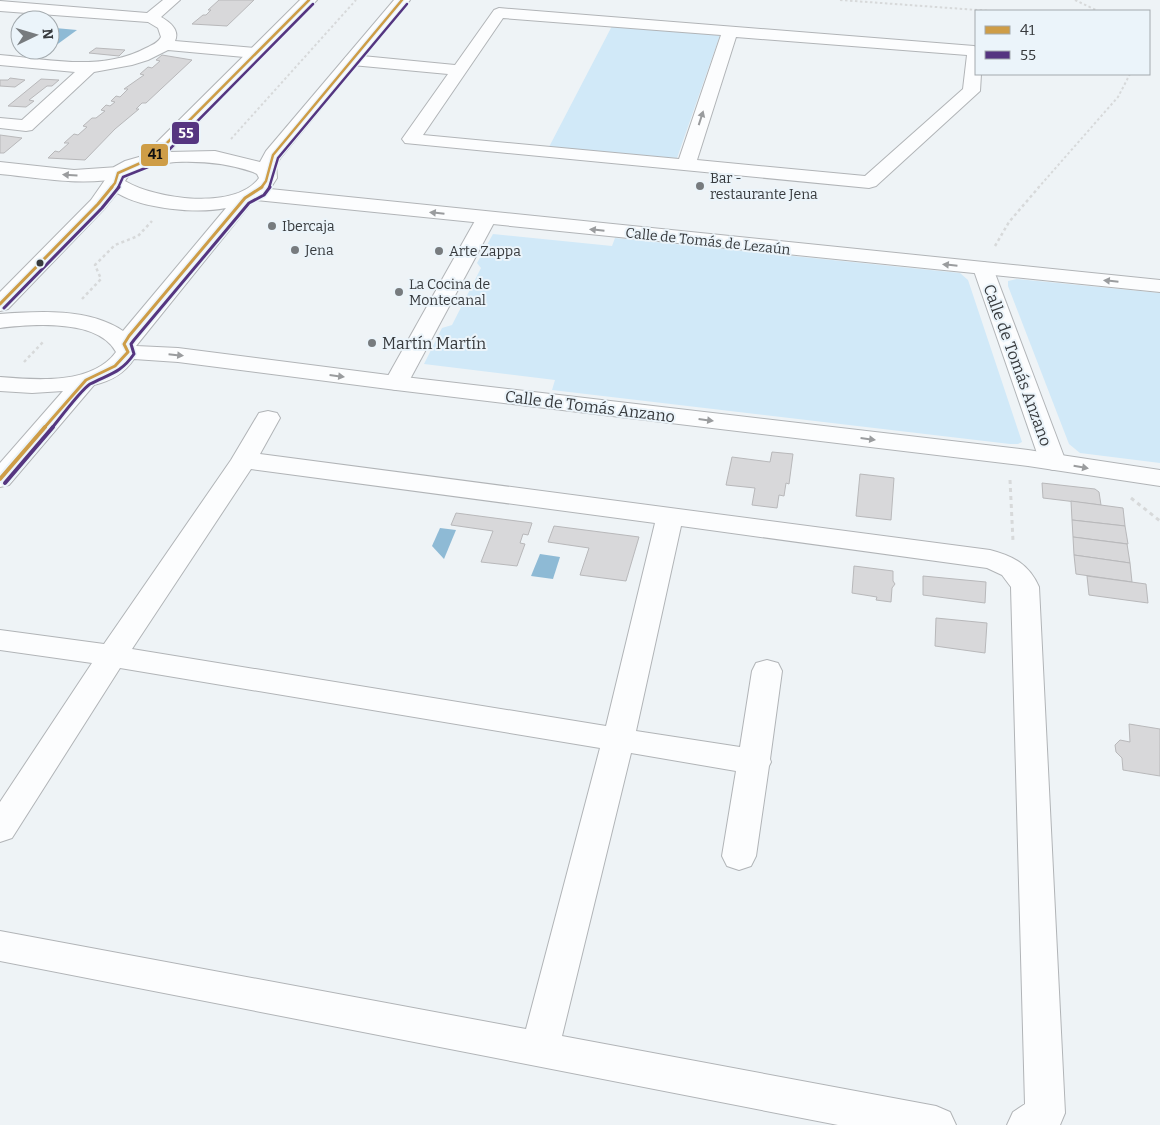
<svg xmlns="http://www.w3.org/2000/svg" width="1160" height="1125" viewBox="0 0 1160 1125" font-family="Bitter,serif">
<rect width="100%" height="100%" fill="#eef3f6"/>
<g fill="#d1e9f8">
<polygon points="612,26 720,35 677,158 549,147"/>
<polygon points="493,234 612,246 615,238 960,273 968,280 1022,442 1018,444 1010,444 552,390 555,380 424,364 442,328 452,325 481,268 477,263"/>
<polygon points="1017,279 1160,293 1160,463 1080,453 1069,444 1008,286 1008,281"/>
</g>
<g fill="#8ebad5">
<polygon points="55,28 77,30 55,46 50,46 50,31"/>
<polygon points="440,528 456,530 444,559 432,546"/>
<polygon points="540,554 560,557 553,579 531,576"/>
</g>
<g fill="#d8d8da" stroke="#b8b8ba">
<polygon points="219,0 254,0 227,26 192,24 203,15 206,15 211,10 208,10"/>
<polygon points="96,48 125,50 119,56 89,53"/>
<polygon points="162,55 192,60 146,103 142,103 136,109 139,109 115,129 85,160 48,158 55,151 59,152 69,143 64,143 74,134 78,135 87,127 83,126 92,118 96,118 105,111 101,110 106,105 110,106 115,102 111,101 116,96 120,97 128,89 124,89 144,75 140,74 148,67 152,68 160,61 156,60"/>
<polygon points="10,78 25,80 15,87 0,86 0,80 8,80"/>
<polygon points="41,79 59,80 52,86 47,86 29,100 34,101 26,107 8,106"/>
<polygon points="0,135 22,138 4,153 0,153"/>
<polygon points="772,452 793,454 789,484 786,483 784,496 779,495 777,508 752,505 755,488 726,485 732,457 770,462"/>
<polygon points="860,474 894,478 891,520 856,516"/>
<polygon points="1042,483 1095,489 1099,492 1101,505 1043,498"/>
<polygon points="1071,501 1123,508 1125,526 1072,520"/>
<polygon points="456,513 532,523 528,535 523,534 520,543 525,544 517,566 481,562 493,531 451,525"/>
<polygon points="1072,520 1125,526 1128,544 1073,537"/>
<polygon points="554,526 639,537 626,581 580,575 589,548 548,542"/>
<polygon points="1073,537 1127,544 1130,563 1074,555"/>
<polygon points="1074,555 1130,563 1132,582 1076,574"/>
<polygon points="854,566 893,571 893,581 895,584 892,588 891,602 876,600 877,597 852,593"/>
<polygon points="923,576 986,582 985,603 923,595"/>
<polygon points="1087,576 1146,584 1148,603 1089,595"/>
<polygon points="936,618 987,623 985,653 935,646"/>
<polygon points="1129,724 1160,729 1160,776 1123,770 1122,758 1116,752 1115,745 1120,740 1130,742"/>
</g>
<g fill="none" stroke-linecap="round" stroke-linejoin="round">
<defs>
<g id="street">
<path d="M163,0H180L161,17C170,22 180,30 175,41L255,48L261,50L263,53L261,56L255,58L168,50L148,60L132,65L94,72L32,130L26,131L0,128V118L22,120L75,72L0,65V55C48,59 101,72 146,48C152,45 158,43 161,37L158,28L148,22L0,11V1L147,13Z"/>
<path d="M499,8L974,46L976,47V74H981L980,91L876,186L869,188L405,143L402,139L448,74L352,65L346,63L344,60L346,57L352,55L455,65L494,10ZM503,18L721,35L679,159L423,135ZM736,37L967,55L963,89L865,176L697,160Z"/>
<path d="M0,162L74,170L118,167L125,169L127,173L125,177C84,187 41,178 0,174Z"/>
<polygon points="486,213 493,215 496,219 408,383 404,388 396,390 388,388 384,383 476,219 479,215"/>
<polygon points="983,262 990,264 993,268 1066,462 1062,467 1053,470 1044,467 1040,462 973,268 976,264"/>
<path d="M268,411L277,413L280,418L260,454L990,550C1013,556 1029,564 1039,587L1065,1113L1060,1125H1007L1013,1112L1025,1104L1011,587L1002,575L987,568L681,526L636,731L740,747L752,671L756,663L767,660L778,663L782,671L770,759L771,762L769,766L756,856L751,866L739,870L727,866L722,856L736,771L631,753L562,1036L936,1106L950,1112L956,1125H838L0,961V931L526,1029L600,748L120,668L12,838L0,842V802L92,663L0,650V630L104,644L231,460L259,413ZM251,469L655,523L606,726L132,649Z"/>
</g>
<path id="secondary" d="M300,0H317L169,152L215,151L260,162L266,151L394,0H410L281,157L276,165L277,178L270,189L1160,280V292L256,200L252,202L136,346L178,348L396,376L1028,450L1160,470V486L1028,466L396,390L178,362L134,359C124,374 111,381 94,385L9,485L0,487V463L63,391L32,393L0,391V377C36,380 92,385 116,352C98,319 33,324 0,328V314C38,311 90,308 123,331L226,208C197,214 143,209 117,193L105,208L8,309L0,311V292L91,200L114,167L125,161L139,157L150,149ZM176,162C203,161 227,163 253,172L257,174L259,178C235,211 155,199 125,181C134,164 159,164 176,162Z"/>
</defs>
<use href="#street" stroke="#b1b4b7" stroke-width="2"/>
<use href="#secondary" stroke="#b1b4b7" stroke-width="2"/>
<g stroke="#d7d9da" stroke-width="2" stroke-dasharray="2.5 2.5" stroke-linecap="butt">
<polyline points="840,0 991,11"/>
<polyline points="1075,0 1098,11"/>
<polyline points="231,139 356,0"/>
<polyline points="1038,188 1118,97 1130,74"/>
</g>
<g stroke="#d7d9da" stroke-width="2.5" stroke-dasharray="3 3" stroke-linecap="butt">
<polyline points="995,246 1009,222 1039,187"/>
<polyline points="82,299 101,279 95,265 115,245 138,236 152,221"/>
<polyline points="24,362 44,341"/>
</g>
<g stroke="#d7d9da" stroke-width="3" stroke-dasharray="4 4" stroke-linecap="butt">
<polyline points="1010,480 1013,541"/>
<polyline points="1131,498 1160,521"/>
</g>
<use href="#street" fill="#fcfdfe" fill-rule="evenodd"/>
<use href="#secondary" fill="#fcfdfe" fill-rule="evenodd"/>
<defs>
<g id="bus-1-far2">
<polyline points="111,188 115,183 118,173 145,161 157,153 309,0"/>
<polyline points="261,188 266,181 273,155 402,0"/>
</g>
<g id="bus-1-far1">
<polyline points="0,304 98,204 112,187"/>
<polyline points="44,428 86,380 115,366 128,352 124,344 129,336 245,198 262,187"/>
</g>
<polyline id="bus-1" points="0,479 45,427"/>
<g id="bus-2-far2">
<polyline points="118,188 123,177 148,167 161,158 313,4"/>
<polyline points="269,188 278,158 407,4"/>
</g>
<g id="bus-2-far1">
<polyline points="4,308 102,208 119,187"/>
<path d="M52,428C60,418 81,390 90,384C109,374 121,373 134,354L131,344L134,340L249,203L264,195L270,187"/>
</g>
<polyline id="bus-2" points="5,483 53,427"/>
</defs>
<use href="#bus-1-far2" stroke="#ebf4fa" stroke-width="5"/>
<use href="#bus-1-far1" stroke="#ebf4fa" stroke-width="6"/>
<use href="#bus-1" stroke="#ebf4fa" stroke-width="8"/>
<use href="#bus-2-far2" stroke="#ebf4fa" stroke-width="5"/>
<use href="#bus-2-far1" stroke="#ebf4fa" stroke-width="6"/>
<use href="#bus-2" stroke="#ebf4fa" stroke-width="8"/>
<use href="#bus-1-far2" stroke="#ce9d47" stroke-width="2.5"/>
<use href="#bus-1-far1" stroke="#ce9d47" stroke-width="3"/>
<use href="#bus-1" stroke="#ce9d47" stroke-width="4"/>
<use href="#bus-2-far2" stroke="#553580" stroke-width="2.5"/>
<use href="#bus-2-far1" stroke="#553580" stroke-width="3"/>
<use href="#bus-2" stroke="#553580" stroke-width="4"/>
</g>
<defs><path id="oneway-solid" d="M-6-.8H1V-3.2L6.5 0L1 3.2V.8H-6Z" transform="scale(1.25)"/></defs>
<g fill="#9a9c9e">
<use href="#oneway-solid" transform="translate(701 118) rotate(-72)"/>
<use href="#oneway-solid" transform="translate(70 175) rotate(-176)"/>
<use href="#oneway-solid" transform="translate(437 213) rotate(-174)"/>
<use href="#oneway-solid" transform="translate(597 230) rotate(-174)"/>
<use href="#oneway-solid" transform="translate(950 265) rotate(-174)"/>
<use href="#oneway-solid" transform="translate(1111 281) rotate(-174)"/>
<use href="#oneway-solid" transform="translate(176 355) rotate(6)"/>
<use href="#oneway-solid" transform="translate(337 376) rotate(7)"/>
<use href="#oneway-solid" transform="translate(706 420) rotate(7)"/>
<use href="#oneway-solid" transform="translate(868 439) rotate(7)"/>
<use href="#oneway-solid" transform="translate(1081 467) rotate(10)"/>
</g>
<g fill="#777b7e" stroke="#ebf4fa" stroke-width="2">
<circle cx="700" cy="186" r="5"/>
<circle cx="272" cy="226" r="5"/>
<circle cx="295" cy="250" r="5"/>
<circle cx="439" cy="251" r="5"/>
<circle cx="399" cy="292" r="5"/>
<circle cx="372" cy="343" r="5"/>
</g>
<circle fill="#373a3d" stroke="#ebf4fa" stroke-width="2" cx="40" cy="263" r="4.5"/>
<g text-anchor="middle" stroke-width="4" stroke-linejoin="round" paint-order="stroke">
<g font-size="14" fill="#373a3d" stroke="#ebf4fa" text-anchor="start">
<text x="710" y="183">Bar -<tspan x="710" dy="16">restaurante Jena</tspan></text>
<text x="282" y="231">Ibercaja</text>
<text x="305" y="255">Jena</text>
<text x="449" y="256">Arte Zappa</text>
<text x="409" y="289">La Cocina de<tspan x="409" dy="16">Montecanal</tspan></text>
</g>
<g font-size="14" fill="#373a3d" stroke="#ebf4fa">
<text transform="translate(708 241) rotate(6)" y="5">Calle de Tomás de Lezaún</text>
</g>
<g font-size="16" fill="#373a3d" stroke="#ebf4fa" text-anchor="start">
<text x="382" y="349">Martín Martín</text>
</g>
<g font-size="16" fill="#373a3d" stroke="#ebf4fa">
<text transform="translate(1018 365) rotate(70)" y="6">Calle de Tomás Anzano</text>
<text transform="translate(590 406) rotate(7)" y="6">Calle de Tomás Anzano</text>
</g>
</g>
<g stroke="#ebf4fa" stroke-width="2">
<rect x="171" y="121" width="29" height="24" rx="5" fill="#553580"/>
<rect x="140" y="143" width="29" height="24" rx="5" fill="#ce9d47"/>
</g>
<g font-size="14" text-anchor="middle" font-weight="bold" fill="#fff">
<text x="186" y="138">55</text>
</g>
<g font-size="14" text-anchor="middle" font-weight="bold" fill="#111">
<text x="155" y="159">41</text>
</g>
<rect x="975" y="10" width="175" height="65" fill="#ebf4fa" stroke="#a3aaae"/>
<rect x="985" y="26" width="25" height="8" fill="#ce9d47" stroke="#a3aaae"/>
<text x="1020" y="35" font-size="15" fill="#373a3d">41</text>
<rect x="985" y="51" width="25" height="8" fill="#553580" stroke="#a3aaae"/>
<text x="1020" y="60" font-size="15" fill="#373a3d">55</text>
<g transform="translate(35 35) rotate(85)"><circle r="24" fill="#ebf4fa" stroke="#a3aaae"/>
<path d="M0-4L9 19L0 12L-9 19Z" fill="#777b7e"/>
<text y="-8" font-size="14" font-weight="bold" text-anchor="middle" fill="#373a3d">N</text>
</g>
</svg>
